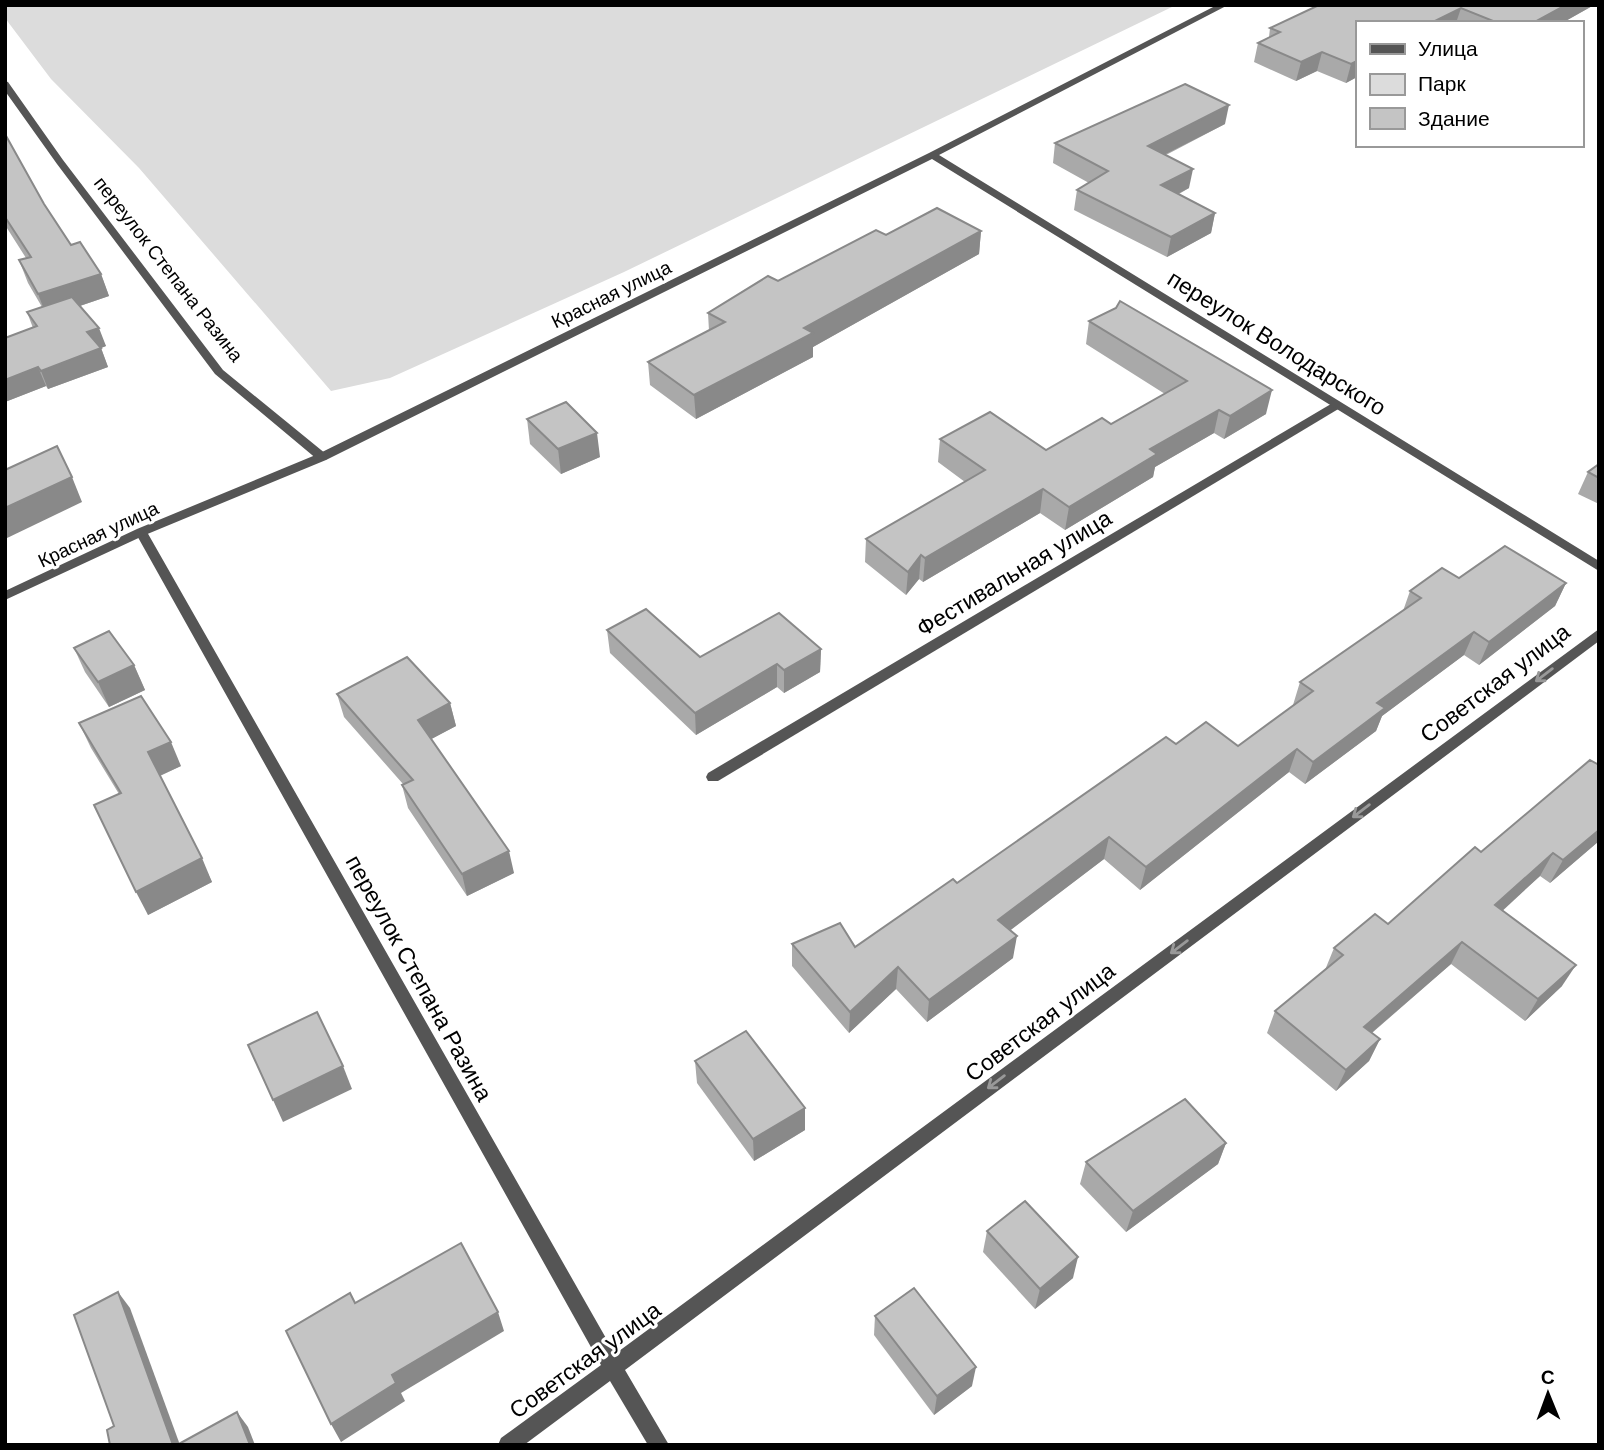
<svg xmlns="http://www.w3.org/2000/svg" width="1604" height="1450" viewBox="0 0 1604 1450" font-family="'DM Sans',sans-serif">
<rect width="100%" height="100%" fill="#fff"/>
<polygon fill="#dcdcdc" points="5,5 1171,5 1174,6 624,272 390,378 331,391 139,168 51,79 5,18"/>
<g fill="none" stroke-linecap="round" stroke-linejoin="round">
<g fill="#555" fill-rule="evenodd">
<polygon points="5,81 8,82 63,160 223,370 326,454 328,457 326,460 318,460 215,374 57,164 5,91"/>
<polygon points="1336,401 1342,405 1340,408 718,781 708,781 706,777 708,773"/>
<polygon points="141,528 147,532 615,1354 1599,629 1599,641 625,1370 669,1445 648,1445 610,1381 524,1445 498,1445 501,1438 601,1365 135,532"/>
</g>
<polygon fill="#555" fill-rule="evenodd" points="1217,5 1228,5 939,155 1599,561 1599,571 932,159 326,460 145,535 5,600 5,591 137,529 318,454 929,153"/>
</g>
<g fill="#a9a9a9">
<polygon points="1319,5 1594,5 1562,23 1357,23 1357,77 1346,83 1317,71 1296,81 1254,62 1258,43 1269,37 1270,28"/>
<polygon points="1225,124 1166,155 1189,188 1179,194 1215,213 1211,233 1167,257 1074,210 1077,190 1089,183 1053,163 1055,143"/>
<polygon points="5,134 44,204 71,245 101,274 109,296 80,306 106,346 101,348 108,367 48,389 46,386 5,402 5,338 33,328 27,312 42,307 28,283 19,260 26,258 5,225"/>
<polygon points="981,231 979,254 813,347 813,357 696,419 650,385 648,362 709,331 708,313 778,281 886,235"/>
<polygon points="1089,321 1266,414 1224,439 1214,433 1155,467 1153,477 1065,530 1040,513 923,582 919,579 906,595 865,562 866,539 965,482 938,462 940,439 1046,450 1111,424 1165,394 1086,344"/>
<polygon points="527,419 600,457 561,474 530,444"/>
<polygon points="1599,464 1599,504 1578,494 1588,472"/>
<polygon points="1459,578 1566,583 1555,606 1479,665 1464,655 1382,716 1376,731 1305,784 1289,772 1140,890 1104,859 1010,930 1013,958 927,1022 896,989 849,1033 792,966 792,944 855,947 1176,744 1238,746 1294,705 1293,705 1300,682 1403,611 1410,591"/>
<polygon points="607,630 700,657 821,649 820,672 784,693 777,687 696,735 610,653"/>
<polygon points="74,648 134,665 145,690 109,707 85,672"/>
<polygon points="337,694 450,703 456,726 431,739 514,873 467,896 408,808 402,785 403,784 344,717"/>
<polygon points="79,723 181,766 160,776 212,882 148,915 119,794 91,748"/>
<polygon points="1599,841 1550,883 1540,876 1502,910 1562,986 1525,1021 1451,964 1372,1033 1380,1039 1369,1061 1336,1091 1267,1033 1275,1011 1325,970 1334,948 1388,924 1481,852"/>
<polygon points="695,1061 805,1130 754,1161 697,1083"/>
<polygon points="1226,1143 1218,1164 1126,1232 1080,1184 1086,1162"/>
<polygon points="987,1231 1073,1278 1035,1309 983,1252"/>
<polygon points="875,1316 972,1386 934,1415 874,1335"/>
</g>
<g fill="#898989">
<polygon points="1566,5 1594,5 1562,23 1533,23"/>
<polygon points="1461,8 1456,23 1431,23"/>
<polygon points="1322,52 1317,71 1296,81 1301,62"/>
<polygon points="1357,61 1357,77 1346,83 1351,64"/>
<polygon points="1229,105 1225,124 1144,165 1148,146"/>
<polygon points="1193,169 1189,188 1158,204 1161,185"/>
<polygon points="1215,213 1211,233 1167,257 1171,237"/>
<polygon points="981,231 979,254 813,347 813,357 696,419 694,395 804,328"/>
<polygon points="101,274 109,296 47,317 38,294"/>
<polygon points="99,328 106,346 101,348 108,367 48,389 41,371 87,332"/>
<polygon points="38,367 46,386 5,402 5,380"/>
<polygon points="1272,390 1266,414 1224,439 1230,416"/>
<polygon points="1219,410 1214,433 1155,467 1153,477 1065,530 1069,507 1150,449"/>
<polygon points="597,433 600,457 561,474 558,449"/>
<polygon points="72,477 82,502 5,539 5,508"/>
<polygon points="1043,489 1040,513 923,582 925,558"/>
<polygon points="921,555 919,579 906,595 908,572"/>
<polygon points="1566,583 1555,606 1479,665 1489,642"/>
<polygon points="1474,632 1464,655 1382,716 1376,731 1305,784 1313,762 1377,703"/>
<polygon points="821,649 820,672 784,693 784,670"/>
<polygon points="777,664 777,687 696,735 695,713"/>
<polygon points="134,665 145,690 109,707 98,682"/>
<polygon points="450,703 456,726 424,743 418,720"/>
<polygon points="171,742 181,766 159,776 148,752"/>
<polygon points="1297,749 1289,772 1140,890 1146,867"/>
<polygon points="1599,830 1599,841 1550,883 1563,860"/>
<polygon points="1109,837 1104,859 995,942 998,920"/>
<polygon points="509,851 514,873 467,896 462,874"/>
<polygon points="1553,853 1540,876 1484,928 1495,905"/>
<polygon points="202,858 212,882 148,915 136,892"/>
<polygon points="1017,936 1013,958 927,1022 929,1000"/>
<polygon points="1462,942 1451,964 1354,1048 1364,1027"/>
<polygon points="1576,965 1562,986 1525,1021 1538,999"/>
<polygon points="898,967 896,989 849,1033 850,1012"/>
<polygon points="1380,1039 1369,1061 1336,1091 1346,1070"/>
<polygon points="343,1066 352,1089 283,1122 273,1100"/>
<polygon points="805,1108 805,1130 754,1161 753,1139"/>
<polygon points="1226,1143 1218,1164 1126,1232 1133,1211"/>
<polygon points="1078,1257 1073,1278 1035,1309 1040,1289"/>
<polygon points="118,1292 130,1308 180,1445 173,1445"/>
<polygon points="498,1312 504,1331 401,1393 405,1401 341,1442 331,1424 392,1375"/>
<polygon points="976,1367 972,1386 934,1415 937,1396"/>
<polygon points="237,1412 248,1427 255,1445 250,1445"/>
</g>
<g fill="#c4c4c4" stroke="#898989" stroke-width="2">
<polygon points="1319,5 1566,5 1533,23 1498,23 1461,8 1431,23 1357,23 1357,61 1351,64 1322,52 1301,62 1258,43 1280,32 1270,28"/>
<polygon points="1185,84 1229,105 1148,146 1193,169 1161,185 1215,213 1171,237 1077,190 1108,171 1055,143"/>
<polygon points="5,134 44,204 71,245 80,242 101,274 38,294 19,260 31,257 5,217"/>
<polygon points="937,208 981,231 804,328 813,333 694,395 648,362 725,322 708,313 768,276 778,281 876,230 886,235"/>
<polygon points="72,297 99,328 87,332 101,348 41,371 38,367 5,380 5,338 37,326 27,312"/>
<polygon points="1120,301 1272,390 1230,416 1219,410 1150,449 1157,454 1069,507 1043,489 925,558 921,555 908,572 866,539 985,470 940,439 990,412 1046,450 1102,418 1111,424 1187,381 1089,321 1116,308"/>
<polygon points="566,402 597,433 558,449 527,419"/>
<polygon points="57,446 72,477 5,508 5,470"/>
<polygon points="1599,464 1599,478 1588,472"/>
<polygon points="1505,546 1566,583 1489,642 1474,632 1377,703 1385,708 1313,762 1297,749 1146,867 1109,837 998,920 1017,936 929,1000 898,967 850,1012 792,944 840,923 855,947 953,879 957,883 1166,737 1176,744 1206,722 1238,746 1313,691 1300,682 1421,598 1410,591 1442,568 1459,578"/>
<polygon points="646,609 700,657 779,613 821,649 784,670 777,664 695,713 607,630"/>
<polygon points="109,631 134,665 98,682 74,648"/>
<polygon points="407,657 450,703 418,720 509,851 462,874 402,785 413,780 337,694"/>
<polygon points="141,696 171,742 148,752 202,858 136,892 94,805 121,793 79,723"/>
<polygon points="1590,760 1599,765 1599,830 1563,860 1553,853 1495,905 1576,965 1538,999 1462,942 1364,1027 1380,1039 1346,1070 1275,1011 1343,955 1334,948 1375,914 1388,924 1475,847 1481,852"/>
<polygon points="317,1012 343,1066 273,1100 248,1045"/>
<polygon points="746,1031 805,1108 753,1139 695,1061"/>
<polygon points="1185,1099 1226,1143 1133,1211 1086,1162"/>
<polygon points="1025,1201 1078,1257 1040,1289 987,1231"/>
<polygon points="461,1243 498,1312 392,1375 396,1383 331,1424 286,1331 350,1293 355,1303"/>
<polygon points="914,1288 976,1367 937,1396 875,1316"/>
<polygon points="118,1292 173,1445 110,1445 107,1430 114,1426 74,1315"/>
<polygon points="237,1412 250,1445 177,1445"/>
</g>
<defs><path id="oneway-shaft" d="M-6 0H5M1.5-3L5.5 0L1.5 3" fill="none" stroke-width="1.6" stroke-linecap="round" stroke-linejoin="round" transform="scale(1.75)"/></defs>
<g stroke="#999">
<use href="#oneway-shaft" transform="translate(1544 675) rotate(143)"/>
<use href="#oneway-shaft" transform="translate(1361 811) rotate(143)"/>
<use href="#oneway-shaft" transform="translate(1179 947) rotate(143)"/>
<use href="#oneway-shaft" transform="translate(996 1082) rotate(143)"/>
</g>
<g text-anchor="middle" stroke-width="6" stroke-linejoin="round" paint-order="stroke">
<g font-size="19" fill="#000" stroke="#fff">
<text transform="translate(169 269) rotate(52)" y="7">переулок Степана Разина</text>
<text transform="translate(611 294) rotate(-26)" y="7">Красная улица</text>
<text transform="translate(98 534) rotate(-25)" y="7">Красная улица</text>
</g>
<g font-size="23" fill="#000" stroke="#fff">
<text transform="translate(1277 343) rotate(32)" y="8">переулок Володарского</text>
<text transform="translate(1014 573) rotate(-31)" y="8">Фестивальная улица</text>
<text transform="translate(1495 683) rotate(-37)" y="8">Советская улица</text>
<text transform="translate(419 978) rotate(61)" y="8">переулок Степана Разина</text>
<text transform="translate(1040 1022) rotate(-37)" y="8">Советская улица</text>
<text transform="translate(585 1360) rotate(-36)" y="8">Советская улица</text>
</g>
</g>
<rect width="1604" height="1450" fill="none" stroke="#000000" stroke-width="14"/>
<rect x="1356" y="21" width="228" height="126" fill="#ffffff" stroke="#999999" stroke-width="2"/>
<rect x="1370" y="44" width="35" height="10" fill="#555555" stroke="#999999" stroke-width="2"/>
<text x="1418" y="56" font-size="21" fill="#000000">Улица</text>
<rect x="1370" y="74" width="35" height="21" fill="#dcdcdc" stroke="#999999" stroke-width="2"/>
<text x="1418" y="91" font-size="21" fill="#000000">Парк</text>
<rect x="1370" y="108" width="35" height="21" fill="#c4c4c4" stroke="#999999" stroke-width="2"/>
<text x="1418" y="126" font-size="21" fill="#000000">Здание</text>
<g transform="translate(1548 1394) rotate(359)" stroke="#ffffff" stroke-width="5" paint-order="stroke">
<path d="M0-5L12 26L0 18L-12 26Z" fill="#000000"/>
<text y="-10" font-size="19" font-weight="bold" text-anchor="middle" fill="#000000">С</text>
</g>
</svg>
